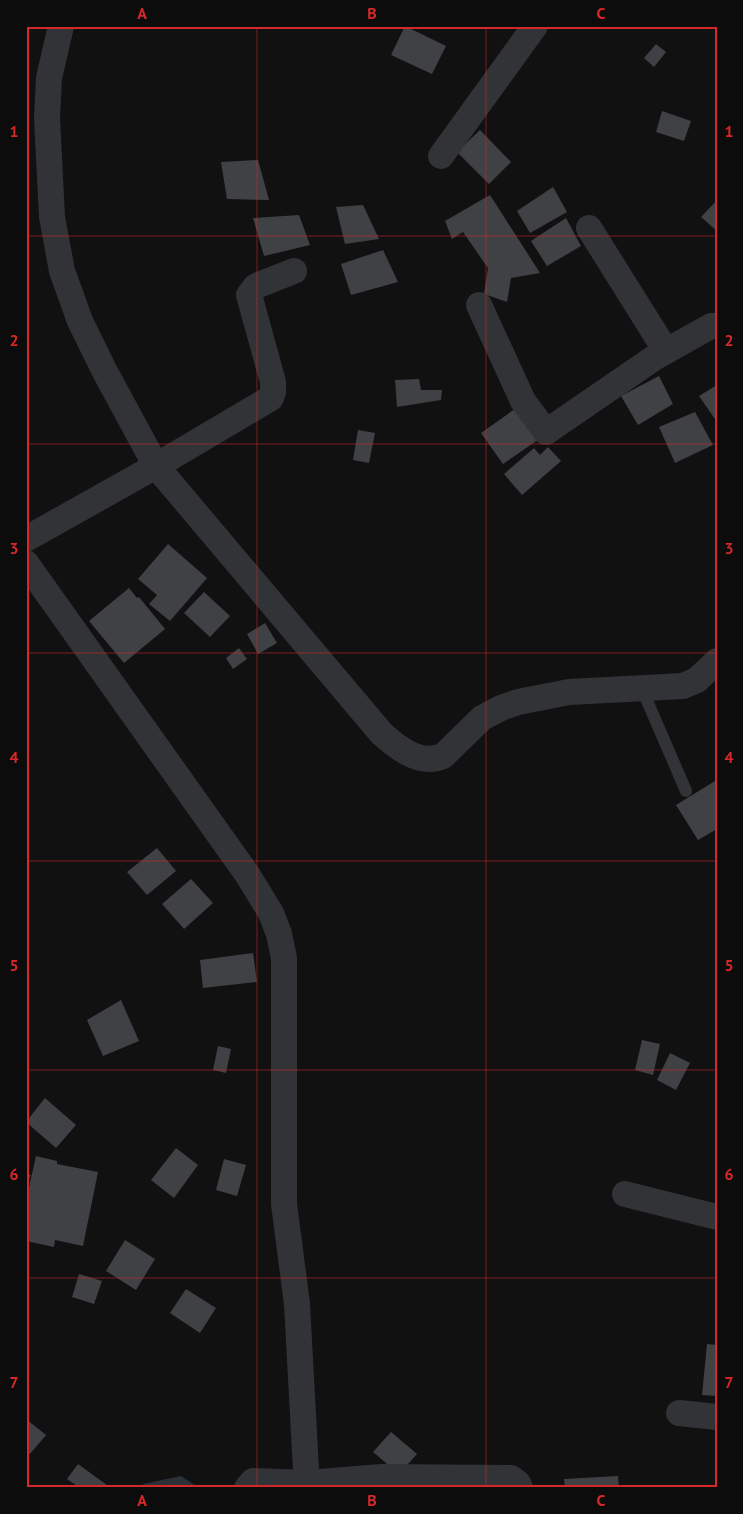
<svg xmlns="http://www.w3.org/2000/svg" width="743" height="1514" viewBox="0 0 743 1514" font-family="'PT Sans',sans-serif">
<rect width="100%" height="100%" fill="#111112"/>
<polygon fill="#2a3238" points="181,1476 199,1488 145,1488 143,1484"/>
<g fill="#404145">
<polygon points="405,26 446,46 432,74 391,55"/>
<polygon points="656,44 666,52 654,67 644,58"/>
<polygon points="662,111 691,121 684,141 656,132"/>
<polygon points="480,130 511,162 489,184 457,152"/>
<polygon points="258,160 269,200 227,199 221,162"/>
<polygon points="553,187 567,212 530,233 517,211"/>
<polygon points="490,195 540,273 511,278 507,302 484,294 488,268 463,232 452,239 445,221"/>
<polygon points="717,200 717,231 701,217"/>
<polygon points="363,205 379,239 345,244 336,207"/>
<polygon points="299,215 310,245 264,256 253,218"/>
<polygon points="566,218 581,246 547,266 531,241"/>
<polygon points="383,250 398,282 351,295 341,264"/>
<polygon points="659,376 673,404 638,425 621,396"/>
<polygon points="419,379 421,390 442,390 441,400 397,407 395,380"/>
<polygon points="717,385 717,422 699,396"/>
<polygon points="519,406 542,437 503,464 481,433"/>
<polygon points="695,412 713,445 675,463 659,427"/>
<polygon points="358,430 375,433 369,463 353,460"/>
<polygon points="548,447 561,461 522,495 504,474 534,448 540,455"/>
<polygon points="168,544 207,578 170,621 149,604 157,595 138,579"/>
<polygon points="129,588 137,598 139,597 165,629 124,663 89,621"/>
<polygon points="204,592 230,616 210,637 184,613"/>
<polygon points="265,623 277,643 258,654 247,634"/>
<polygon points="239,648 247,659 233,669 226,658"/>
<polygon points="715,781 717,784 717,829 698,840 676,805"/>
<polygon points="157,848 176,871 147,895 127,872"/>
<polygon points="191,879 213,903 184,929 162,904"/>
<polygon points="253,953 257,982 203,988 200,960"/>
<polygon points="121,1000 139,1041 103,1056 87,1020"/>
<polygon points="642,1040 660,1044 653,1075 635,1070"/>
<polygon points="218,1046 231,1049 226,1073 213,1070"/>
<polygon points="670,1053 690,1063 676,1090 657,1080"/>
<polygon points="45,1098 76,1125 56,1148 26,1122"/>
<polygon points="176,1148 198,1165 174,1198 151,1180"/>
<polygon points="36,1156 57,1161 57,1164 98,1172 83,1246 55,1240 54,1247 26,1241 26,1201"/>
<polygon points="224,1159 246,1165 237,1196 216,1190"/>
<polygon points="26,1174 31,1175 26,1186"/>
<polygon points="125,1240 155,1259 136,1290 106,1271"/>
<polygon points="79,1274 102,1281 94,1304 72,1297"/>
<polygon points="186,1289 216,1308 200,1333 170,1313"/>
<polygon points="707,1344 717,1345 717,1396 702,1395"/>
<polygon points="26,1419 46,1435 30,1454 26,1451"/>
<polygon points="391,1432 417,1454 399,1474 373,1452"/>
<polygon points="78,1464 111,1488 80,1488 67,1479"/>
<polygon points="618,1476 619,1488 565,1488 564,1479"/>
</g>
<g fill="none" stroke-linecap="round" stroke-linejoin="round">
<polyline stroke="#323337" stroke-width="12" points="642,689 686,791"/>
<g stroke="#323337" stroke-width="26">
<path d="M61,26L49,78L47,118L52,217L62,271L80,321L104,370L156,466L382,734C398,748 420,766 443,756L482,718L501,708L518,702L569,692L683,686L697,680L717,661"/>
<polyline points="441,156 535,26"/>
<polyline points="589,228 666,351"/>
<polyline points="479,305 523,401 546,432 654,358 711,326 717,326"/>
<polyline points="26,539 156,466 271,398 273,392 273,382 249,295 256,286 294,271"/>
<polyline points="26,563 247,874 271,913 279,934 284,958 284,1204 297,1304 307,1488"/>
<polyline points="625,1194 717,1217"/>
<polyline points="679,1413 717,1417"/>
<polyline points="247,1488 253,1481 307,1483 382,1477 511,1478 518,1483 520,1488"/>
</g>
</g>
<path fill="none" stroke="#d62828" stroke-width="1" stroke-opacity="0.55" d="M257,26V1488M486,26V1488M26,236H717M26,444H717M26,653H717M26,861H717M26,1070H717M26,1278H717"/>
<rect width="743" height="1514" fill="none" stroke="#0c0c0d" stroke-width="55"/>
<rect x="28" y="28" width="688" height="1458" fill="none" stroke="#d62828" stroke-width="2"/>
<g font-size="16" text-anchor="middle" font-weight="bold" fill="#d62828">
<text x="142" y="19">A</text>
<text x="372" y="19">B</text>
<text x="601" y="19">C</text>
<text x="14" y="137">1</text>
<text x="729" y="137">1</text>
<text x="14" y="346">2</text>
<text x="729" y="346">2</text>
<text x="14" y="554">3</text>
<text x="729" y="554">3</text>
<text x="14" y="763">4</text>
<text x="729" y="763">4</text>
<text x="14" y="971">5</text>
<text x="729" y="971">5</text>
<text x="14" y="1180">6</text>
<text x="729" y="1180">6</text>
<text x="14" y="1388">7</text>
<text x="729" y="1388">7</text>
<text x="142" y="1506">A</text>
<text x="372" y="1506">B</text>
<text x="601" y="1506">C</text>
</g>
</svg>
